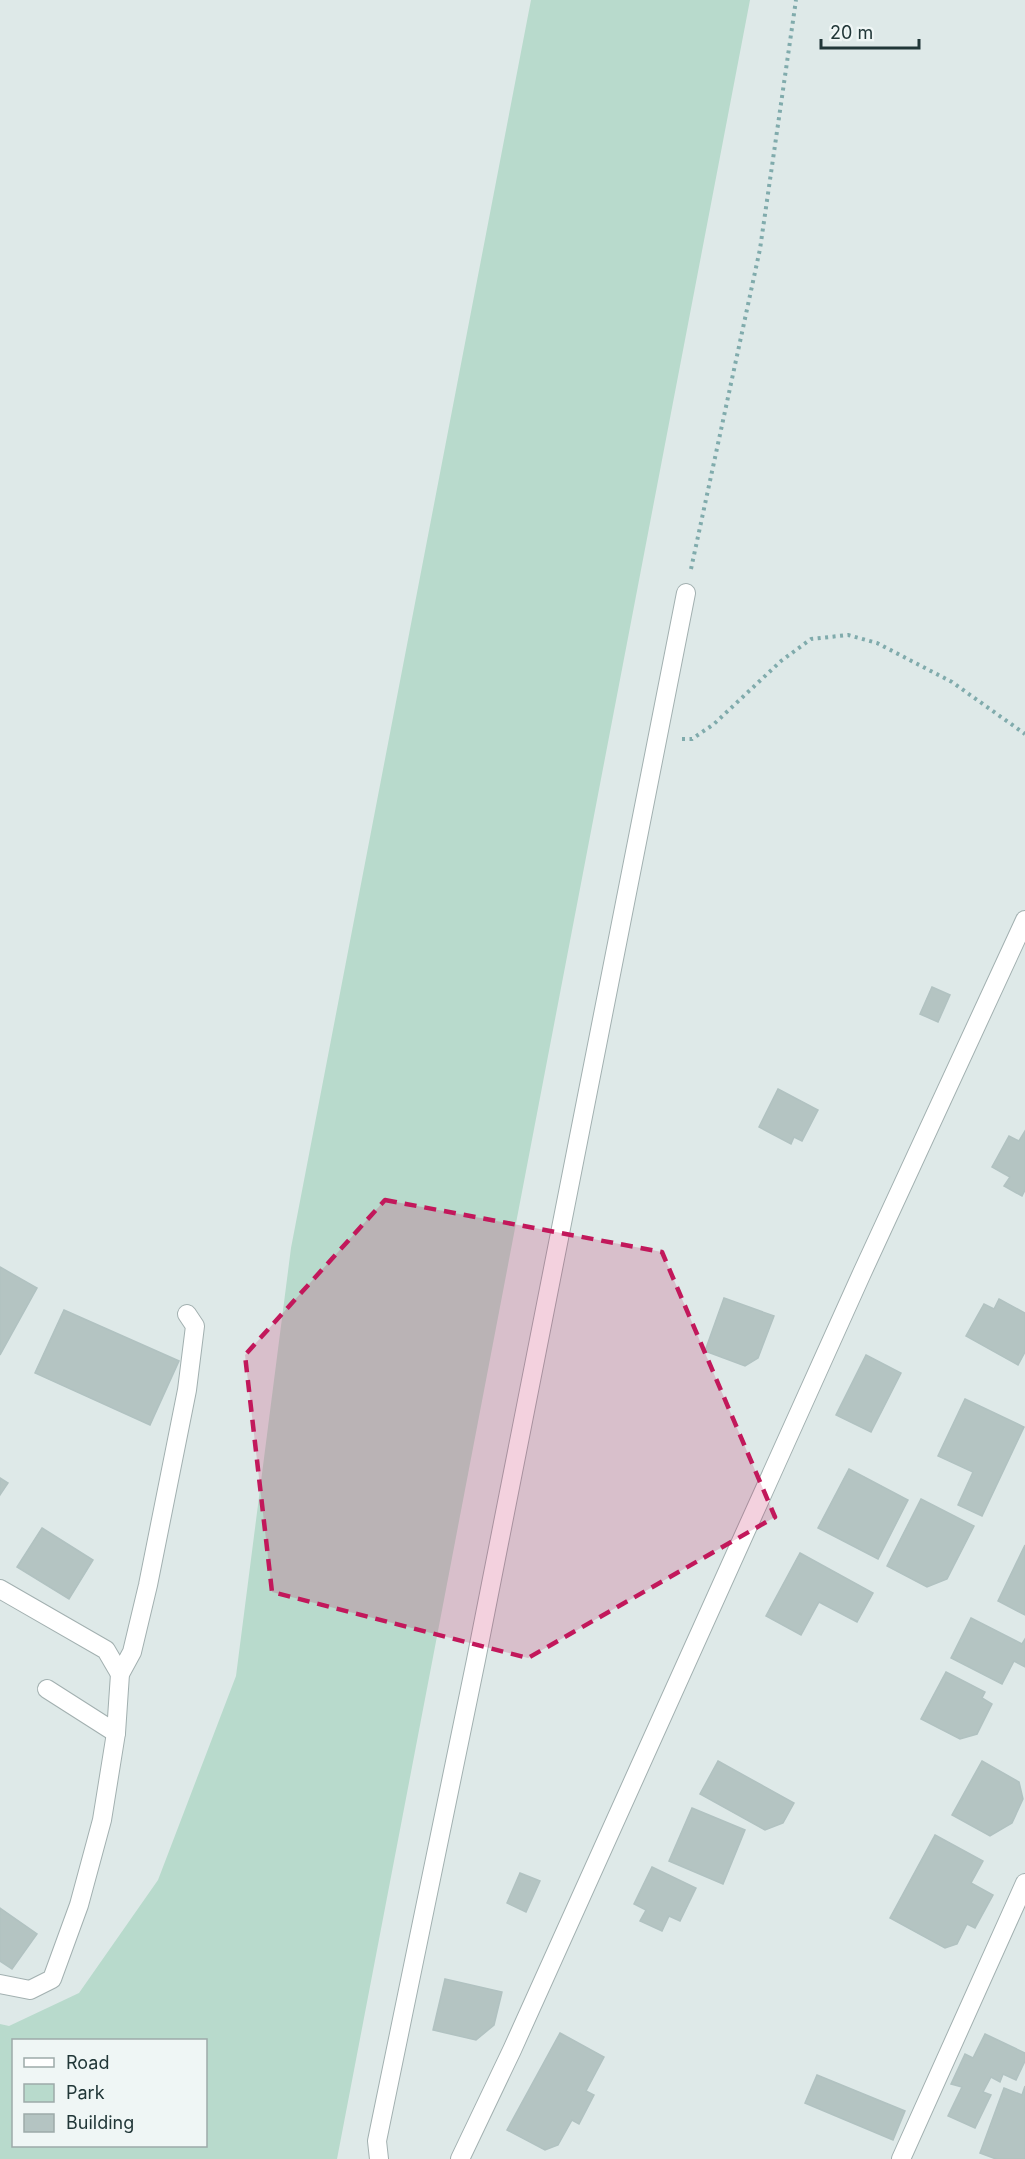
<svg xmlns="http://www.w3.org/2000/svg" width="1025" height="2159" viewBox="0 0 1025 2159" font-family="Inter,sans-serif">
<rect width="100%" height="100%" fill="#dee9e8"/>
<path fill="#b8dacc" fill-rule="evenodd" d="M531,0H750L337,2159H0V2024L9,2026L79,1993L158,1880L236,1676L291,1248ZM14,2040H206V2146H14Z"/>
<g fill="#b4c4c2" stroke="#b1c2c1" stroke-width="1.5">
<polygon points="932,987 950,995 938,1022 920,1014"/>
<polygon points="778,1089 818,1110 802,1141 794,1137 791,1144 759,1127"/>
<polygon points="1025,1131 1025,1190 1022,1196 1004,1186 1010,1177 992,1167 1009,1136 1019,1141"/>
<polygon points="0,1267 37,1288 0,1355"/>
<polygon points="724,1298 774,1316 758,1358 745,1366 705,1351"/>
<polygon points="999,1299 1025,1313 1025,1352 1018,1365 966,1336 984,1304 994,1309"/>
<polygon points="64,1310 179,1361 150,1425 35,1373"/>
<polygon points="866,1355 901,1373 871,1432 836,1415"/>
<polygon points="965,1399 1024,1427 982,1516 958,1505 973,1472 938,1456"/>
<polygon points="849,1469 908,1500 878,1559 818,1528"/>
<polygon points="0,1478 8,1483 0,1495"/>
<polygon points="921,1499 974,1526 947,1579 927,1587 887,1566"/>
<polygon points="42,1528 93,1560 69,1599 17,1567"/>
<polygon points="1025,1545 1025,1615 998,1601"/>
<polygon points="800,1553 873,1593 857,1622 819,1602 801,1635 766,1616"/>
<polygon points="971,1618 1022,1644 1025,1639 1025,1667 1014,1661 1002,1684 951,1658"/>
<polygon points="946,1672 985,1692 982,1698 992,1704 977,1734 960,1739 921,1719"/>
<polygon points="718,1761 794,1803 783,1823 765,1830 700,1794"/>
<polygon points="982,1761 1019,1782 1023,1799 1012,1823 990,1836 952,1815"/>
<polygon points="692,1808 745,1830 723,1884 669,1861"/>
<polygon points="935,1835 983,1861 971,1883 993,1895 975,1928 967,1924 957,1944 945,1948 890,1918"/>
<polygon points="652,1867 696,1888 680,1921 669,1916 662,1931 640,1921 646,1910 634,1904"/>
<polygon points="520,1873 540,1881 526,1912 507,1903"/>
<polygon points="0,1908 37,1934 12,1969 0,1961"/>
<polygon points="445,1979 502,1992 494,2025 476,2040 433,2030"/>
<polygon points="560,2033 604,2057 586,2091 594,2095 579,2124 572,2120 558,2145 545,2150 507,2130"/>
<polygon points="985,2034 1025,2053 1025,2061 1016,2080 1003,2074 1000,2082 991,2077 983,2092 991,2095 975,2128 948,2116 962,2087 951,2084 965,2054 973,2058"/>
<polygon points="817,2075 905,2111 893,2140 805,2103"/>
<polygon points="1025,2086 1025,2159 996,2159 980,2153 1004,2088 1022,2095"/>
</g>
<g fill="none" stroke-linecap="round" stroke-linejoin="round">
<defs>
<g id="minor">
<polyline points="0,1589 106,1650 120,1674"/>
<polyline points="47,1689 116,1733"/>
<polyline points="0,1984 30,1990 52,1979 79,1905 102,1820 116,1733 120,1674 132,1652 148,1585 187,1390 195,1326 187,1314"/>
<polyline points="379,2159 377,2141 476,1660 686,593"/>
<polyline points="460,2159 512,2050 862,1273 1025,920"/>
<polyline points="901,2159 1025,1883"/>
</g>
</defs>
<use href="#minor" stroke="#a2b0b0" stroke-width="20"/>
<g stroke="#80abac" stroke-width="4" stroke-dasharray="3 4.5" stroke-linecap="butt">
<polyline points="691,569 760,249 796,0"/>
<polyline points="682,739 692,739 714,724 781,661 811,639 848,635 877,643 952,682 1025,734"/>
</g>
<use href="#minor" stroke="#fff" stroke-width="18"/>
</g>
<path fill="#c2185b" fill-opacity="0.2" stroke="#c2185b" stroke-width="4.5" stroke-dasharray="12 8" stroke-linejoin="round" d="M385,1200L662,1252L775,1517L528,1658L272,1592L245,1355Z"/>
<rect x="12" y="2039" width="195" height="108" fill="#eff6f5" stroke="#9daaa9" stroke-width="1.5"/>
<rect x="24" y="2058" width="30" height="9" fill="#ffffff" stroke="#9daaa9" stroke-width="1.5"/>
<text x="66" y="2069" font-size="18" fill="#213738">Road</text>
<rect x="24" y="2084" width="30" height="18" fill="#b8dacc" stroke="#9daaa9" stroke-width="1.5"/>
<text x="66" y="2099" font-size="18" fill="#213738">Park</text>
<rect x="24" y="2114" width="30" height="18" fill="#b4c4c2" stroke="#9daaa9" stroke-width="1.5"/>
<text x="66" y="2129" font-size="18" fill="#213738">Building</text>
<path d="M821 39v9h98v-9" fill="none" stroke="#213738" stroke-width="3"/>
<text x="830" y="39" font-size="18" fill="#213738" stroke="#eff6f5" stroke-width="4.5" paint-order="stroke">20 m</text>
</svg>
